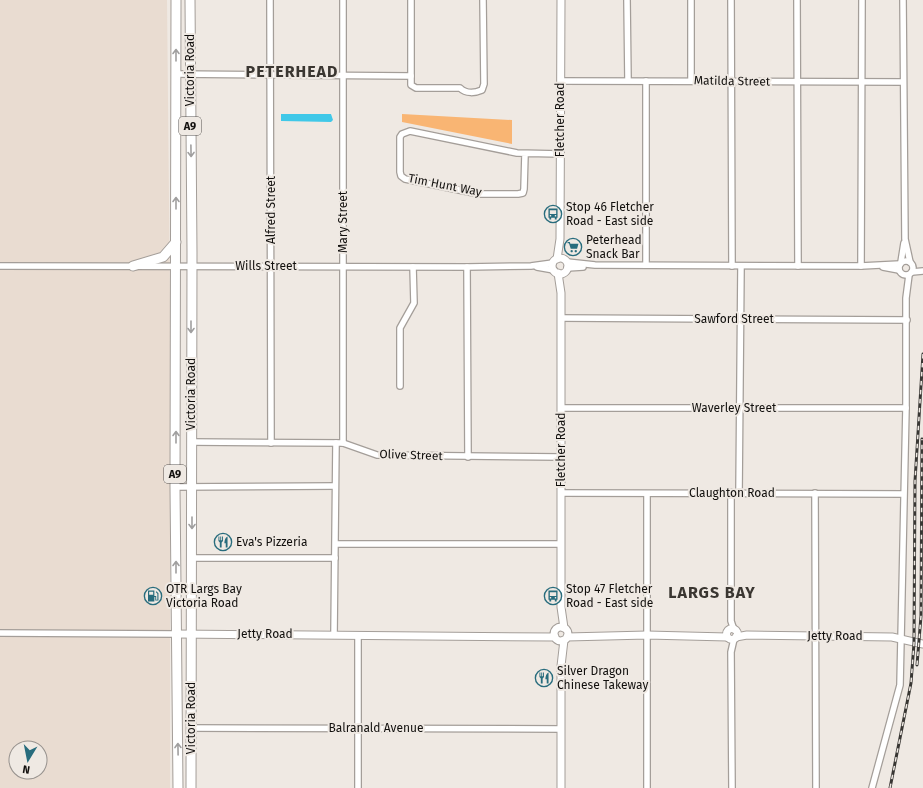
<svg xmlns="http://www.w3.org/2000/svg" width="923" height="788" viewBox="0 0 923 788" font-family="'Fira Sans',sans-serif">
<rect width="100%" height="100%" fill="#efe9e3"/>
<path fill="#e9dcd1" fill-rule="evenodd" d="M0,0H167L170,300V788H0ZM16,748H40V772H16Z"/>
<polygon fill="#f9b573" points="402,114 512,120 512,144 402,122"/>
<polygon fill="#40c8e8" points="281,114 331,114 333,120 331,122 281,121"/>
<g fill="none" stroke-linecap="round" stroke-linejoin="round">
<defs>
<g id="minor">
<polyline points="270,0 271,443"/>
<polyline points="343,0 343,443"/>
<polyline points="627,0 628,80"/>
<polyline points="731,0 732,266"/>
<polyline points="797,0 798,266"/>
<polyline points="903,0 905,239 910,262"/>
<path d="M176,74L411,76V85L416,88H460C466,94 475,93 482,90L484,84L483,0"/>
<polyline points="411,76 411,0"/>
<polyline points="561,81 903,82"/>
<polyline points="691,81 691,0"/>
<polyline points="525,154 524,189 523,193 518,194 479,194 405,179 401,176 400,172 400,137 402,134 410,131 517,153 560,154"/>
<circle cx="906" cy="268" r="7"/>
<polyline points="567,262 595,265 861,266 900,264"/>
<polyline points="901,262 904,243"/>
<polyline points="646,265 646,81"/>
<polyline points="0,266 467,267 531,266 553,263"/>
<polyline points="861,266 862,0"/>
<polyline points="467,267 468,457"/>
<polyline points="537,267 554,270"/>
<polyline points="883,267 899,270"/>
<polyline points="567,268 583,267"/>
<polyline points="912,272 923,271"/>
<polyline points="561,318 907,320"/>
<polyline points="400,386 400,328 414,303 413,267"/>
<polyline points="561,408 906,408"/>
<polyline points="191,442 343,443 377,455 560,457"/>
<polyline points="175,487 335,486"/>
<polyline points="731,492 731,621 734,630"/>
<polyline points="739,492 741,266"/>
<polyline points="561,493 903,494"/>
<polyline points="815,493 816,788"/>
<polyline points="647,494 647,788"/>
<polyline points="336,544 561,544"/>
<polyline points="193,558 335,558"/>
<polyline points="0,633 176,634"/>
<polyline points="334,635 336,443"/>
<polyline points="358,635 358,788"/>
<polyline points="191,728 561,729"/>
<polyline points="732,788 731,652 734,639"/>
<polyline points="872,788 900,685 906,408 906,298 909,275"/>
</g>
<g id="tertiary">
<circle cx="560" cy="266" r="8"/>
<polyline points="557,259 560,239 561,0"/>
<polyline points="558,273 561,293 561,607 564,628"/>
<circle cx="561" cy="634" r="7"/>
<circle cx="732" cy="634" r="5.5"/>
<polyline points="176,634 555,637"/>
<polyline points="567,637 647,635 727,637"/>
<polyline points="736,637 747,635 892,637 923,644"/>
<polyline points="561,788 561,666 564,640"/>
</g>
<g id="trunk">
<polyline points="176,0 175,487 178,788"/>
<polyline points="190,0 192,252 191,788"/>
<polyline points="133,266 163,257 176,242"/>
</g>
</defs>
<use href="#minor" stroke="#a49e99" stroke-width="8"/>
<use href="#tertiary" stroke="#a49e99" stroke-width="9"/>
<use href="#trunk" stroke="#a49e99" stroke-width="11"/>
<use href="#minor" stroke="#fff" stroke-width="5.5"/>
<use href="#tertiary" stroke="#fff" stroke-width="7"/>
<use href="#trunk" stroke="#fff" stroke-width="9"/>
<defs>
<g id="rail">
<polyline points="917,665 921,616 922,439"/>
<polyline points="890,788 911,683 914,643 915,481 923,354"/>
</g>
</defs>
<use href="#rail" stroke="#383633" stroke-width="3"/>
<use href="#rail" stroke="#efe9e3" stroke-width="1.5" stroke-dasharray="4.5" stroke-linecap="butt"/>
</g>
<defs><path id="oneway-shaft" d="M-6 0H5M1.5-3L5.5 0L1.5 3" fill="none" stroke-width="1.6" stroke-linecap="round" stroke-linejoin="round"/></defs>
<g stroke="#a09f9f">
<use href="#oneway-shaft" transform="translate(176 55) rotate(-90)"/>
<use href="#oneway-shaft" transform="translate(191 151) rotate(89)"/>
<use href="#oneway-shaft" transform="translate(176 203) rotate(-90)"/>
<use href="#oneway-shaft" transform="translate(191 327) rotate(90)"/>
<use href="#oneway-shaft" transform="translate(176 437) rotate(-90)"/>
<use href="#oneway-shaft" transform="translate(192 523) rotate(90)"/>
<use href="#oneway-shaft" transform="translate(176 567) rotate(-90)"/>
<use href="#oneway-shaft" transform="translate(178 749) rotate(-91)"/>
</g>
<defs>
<symbol id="bus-ring" viewBox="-11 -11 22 22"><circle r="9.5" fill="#efe9e3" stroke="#286c7d" stroke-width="1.5"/><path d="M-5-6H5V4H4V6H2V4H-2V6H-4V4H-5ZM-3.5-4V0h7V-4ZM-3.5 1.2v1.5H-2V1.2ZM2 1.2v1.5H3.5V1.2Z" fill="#286c7d"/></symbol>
<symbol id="supermarket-ring" viewBox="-11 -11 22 22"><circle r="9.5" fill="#efe9e3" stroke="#286c7d" stroke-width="1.5"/><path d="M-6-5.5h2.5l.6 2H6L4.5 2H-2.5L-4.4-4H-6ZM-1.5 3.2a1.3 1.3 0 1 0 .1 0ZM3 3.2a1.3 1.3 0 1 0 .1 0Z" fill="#286c7d"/></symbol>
<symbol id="restaurant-ring" viewBox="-11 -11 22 22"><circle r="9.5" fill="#efe9e3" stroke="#286c7d" stroke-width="1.5"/><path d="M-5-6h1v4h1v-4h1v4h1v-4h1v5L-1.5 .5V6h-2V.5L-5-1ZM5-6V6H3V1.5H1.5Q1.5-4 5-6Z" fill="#286c7d"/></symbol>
<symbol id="fuel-ring" viewBox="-11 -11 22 22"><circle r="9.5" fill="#efe9e3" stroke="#286c7d" stroke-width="1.5"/><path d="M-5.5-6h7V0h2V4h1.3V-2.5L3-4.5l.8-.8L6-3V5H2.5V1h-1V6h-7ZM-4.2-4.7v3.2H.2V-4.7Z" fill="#286c7d"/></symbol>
</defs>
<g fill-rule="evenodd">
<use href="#bus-ring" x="543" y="204" width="20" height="20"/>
<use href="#supermarket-ring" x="563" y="237" width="20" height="20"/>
<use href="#restaurant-ring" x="213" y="532" width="20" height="20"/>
<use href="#fuel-ring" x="143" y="586" width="20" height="20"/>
<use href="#bus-ring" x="543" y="586" width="20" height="20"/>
<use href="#restaurant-ring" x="534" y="668" width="20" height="20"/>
</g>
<g text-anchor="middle" stroke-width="4" stroke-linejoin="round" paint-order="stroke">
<g fill="#efe9e3" stroke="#54514e" stroke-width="1">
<rect x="179" y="117" width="22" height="18" rx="3"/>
<rect x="164" y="465" width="22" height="18" rx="3"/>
</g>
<g font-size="11" font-weight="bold" fill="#12100e">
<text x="190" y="130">A9</text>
<text x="175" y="478">A9</text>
</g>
<g font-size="12" fill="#12100e" stroke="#efe9e3">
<text transform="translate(190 70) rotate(-90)" y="4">Victoria Road</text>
<text transform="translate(732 81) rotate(1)" y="4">Matilda Street</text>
<text transform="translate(560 120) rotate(-90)" y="4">Fletcher Road</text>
<text transform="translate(445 185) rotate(11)" y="4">Tim Hunt Way</text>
<text transform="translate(271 210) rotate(-90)" y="4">Alfred Street</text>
<text transform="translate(343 222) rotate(-90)" y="4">Mary Street</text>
<text x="266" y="270">Wills Street</text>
<text x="734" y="323">Sawford Street</text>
<text transform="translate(191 394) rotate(-90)" y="4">Victoria Road</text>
<text x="734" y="412">Waverley Street</text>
<text transform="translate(561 450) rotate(-90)" y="4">Fletcher Road</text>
<text transform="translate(411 455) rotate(2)" y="4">Olive Street</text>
<text x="732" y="497">Claughton Road</text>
<text x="265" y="638">Jetty Road</text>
<text x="835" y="640">Jetty Road</text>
<text transform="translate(191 718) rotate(-90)" y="4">Victoria Road</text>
<text x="376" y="732">Balranald Avenue</text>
</g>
<g font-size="12" fill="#12100e" stroke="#efe9e3" text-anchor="start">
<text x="566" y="211">Stop 46 Fletcher<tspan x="566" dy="14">Road - East side</tspan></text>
<text x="586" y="244">Peterhead<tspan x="586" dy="14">Snack Bar</tspan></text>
<text x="236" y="546">Eva's Pizzeria</text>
<text x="166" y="593">OTR Largs Bay<tspan x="166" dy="14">Victoria Road</tspan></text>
<text x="566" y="593">Stop 47 Fletcher<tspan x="566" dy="14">Road - East side</tspan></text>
<text x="557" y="675">Silver Dragon<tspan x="557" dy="14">Chinese Takeway</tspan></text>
</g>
<g font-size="16" font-weight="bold" letter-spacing="1" fill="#3a3631" stroke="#efe9e3">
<text x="292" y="77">PETERHEAD</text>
<text x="712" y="598">LARGS BAY</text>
</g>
</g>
<g transform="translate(28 760) rotate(190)"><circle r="19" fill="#efe9e3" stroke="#97928e"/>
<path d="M0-3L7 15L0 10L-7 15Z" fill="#286c7d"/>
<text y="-6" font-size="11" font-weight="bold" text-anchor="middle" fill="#12100e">N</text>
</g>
</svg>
